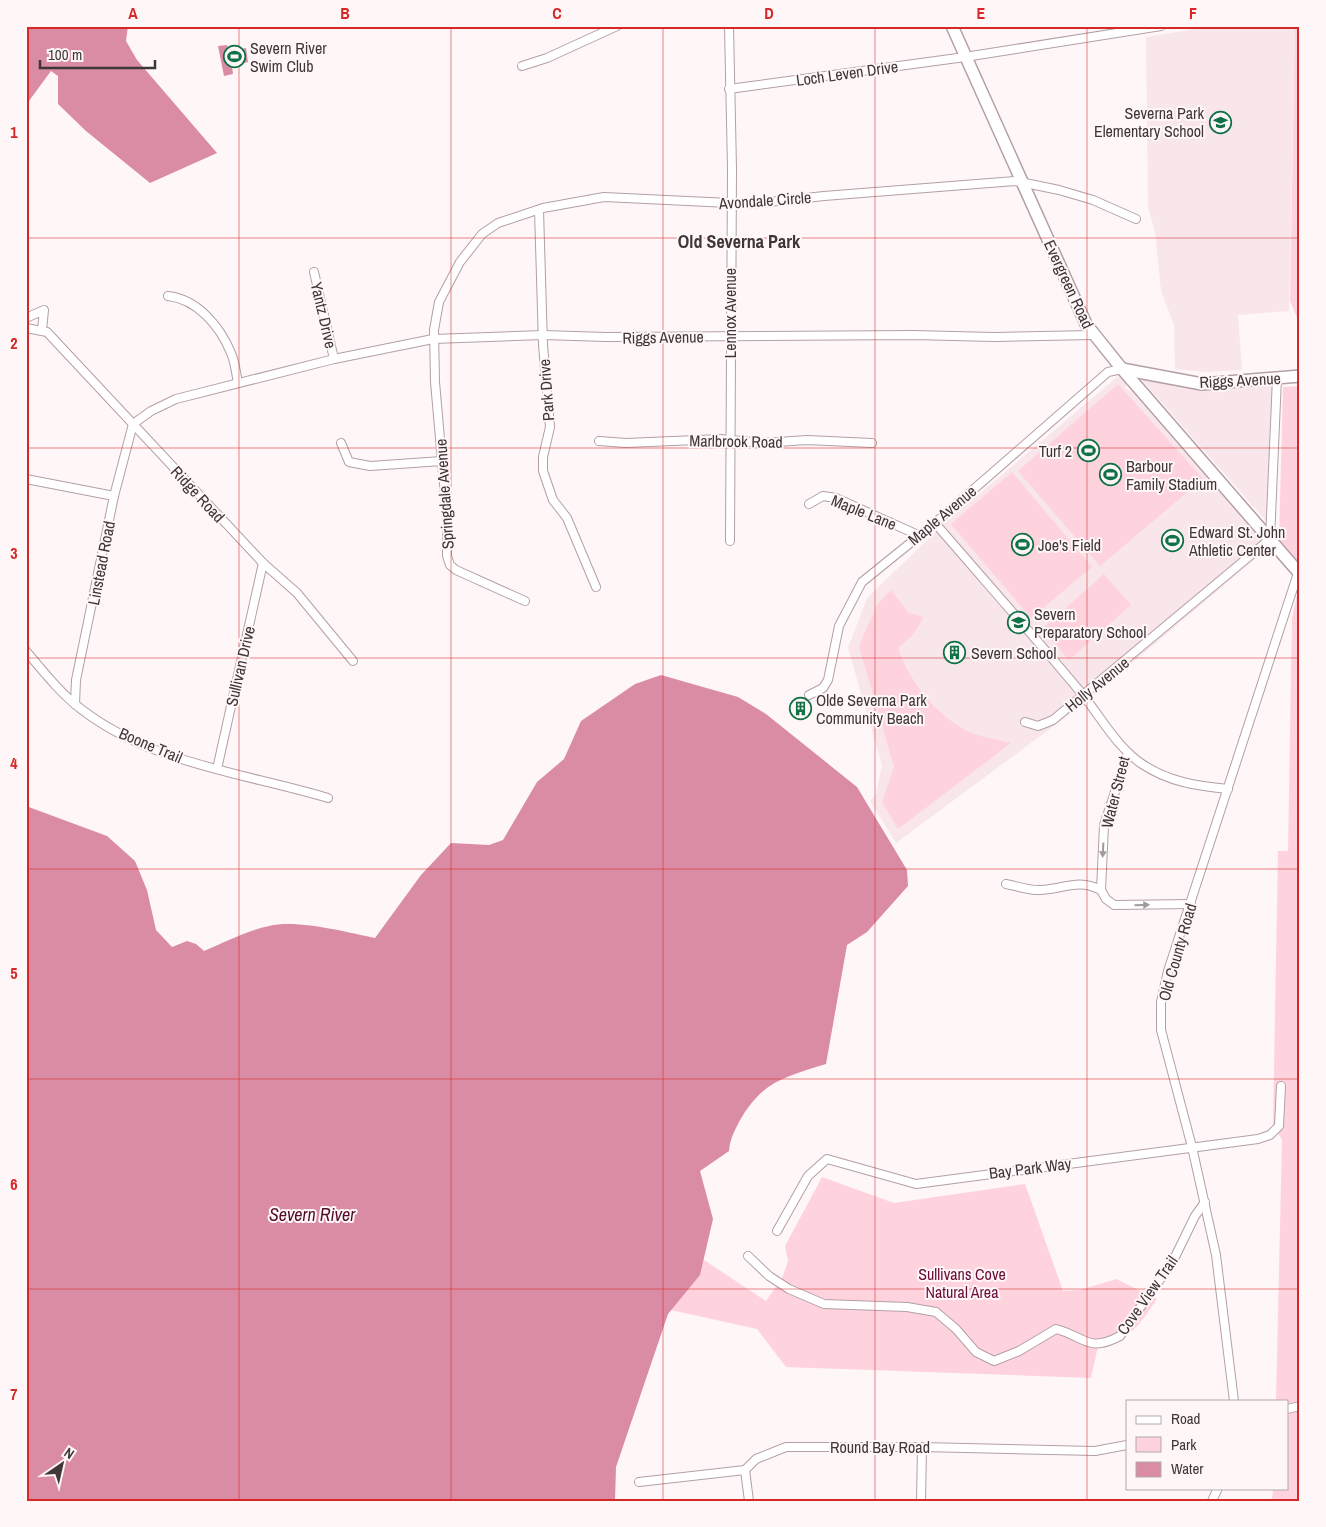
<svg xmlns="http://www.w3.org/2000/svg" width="1326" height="1527" viewBox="0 0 1326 1527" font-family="'Archivo Narrow',sans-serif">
<rect width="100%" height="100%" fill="#fff6f8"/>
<g fill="#f8e6ea">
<polygon points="1214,26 1295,26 1289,311 1238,315 1242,370 1207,372 1175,369 1174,325 1161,291 1155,232 1148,207 1146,37"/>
<polygon points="1117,377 1121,378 1127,384 1125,388 1132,392 1268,548 1085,703 896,843 870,801 876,794 882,765 848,648 867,598 946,522"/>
<polygon points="1142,380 1274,385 1267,522"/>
</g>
<g fill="#fed3de">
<path d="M1295,26H1300V1501H1272L1273,1488H1287V1401H1276L1282,1140L1273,1125L1278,851H1288L1292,618C1300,584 1303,567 1279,539L1283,387L1298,386V320L1290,301Z"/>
<polygon points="1118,384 1203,479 1100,566 1018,471"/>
<polygon points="1012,472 1092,567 1031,618 951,524"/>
<polygon points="1104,574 1131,605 1069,660 1042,629"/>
<path d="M891,590L909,613L924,617L912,636L898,648C910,684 941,722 977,735C988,738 1000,740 1011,743L898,829L882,802L894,767L859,646L877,605Z"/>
<path d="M822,1177L894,1203L1025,1184L1063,1291L1080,1290L1116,1279L1157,1299C1137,1327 1133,1338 1098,1346L1091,1378L786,1367L757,1329L671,1310L701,1258L766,1301L782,1278L788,1261L785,1246Z"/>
</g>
<g fill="#da8ca4">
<polygon points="26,26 128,26 126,41 137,60 217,153 150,183 86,131 58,104 58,76 51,71 26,105"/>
<polygon points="227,45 229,52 246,48 248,62 232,66 233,74 224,76 218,46"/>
<path d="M661,675L738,697L766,714L857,787L907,870L908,886L867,932L847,945L826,1064C784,1077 761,1082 739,1122C734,1132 730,1139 729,1151L700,1171L713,1219L700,1275L668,1314L616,1467L615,1501H26V806L107,836L135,861L147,890L156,930L172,947L187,941L196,944L204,951C225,942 246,931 269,926C297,919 346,932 375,938L421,875L451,843L489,845L503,840L537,782L564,759L581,721L635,684Z"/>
</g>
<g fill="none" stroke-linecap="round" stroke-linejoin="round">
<defs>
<g id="street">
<polyline points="729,26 732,169 730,541"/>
<polyline points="522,66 547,58 617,26"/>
<polyline points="729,89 965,57 1161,26"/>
<polyline points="539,210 543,345 550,427 543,457 543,471 553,500 567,518 596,587"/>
<polyline points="314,272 334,359"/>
<path d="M168,296C197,299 220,326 231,353C235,362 236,373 238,383"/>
<polyline points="26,318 44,310 42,330"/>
<polyline points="26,328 47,332 263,563 297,593 353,661"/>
<polyline points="599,441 626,443 720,439 762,443 807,440 872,443"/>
<polyline points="341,443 349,462 370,466 442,461"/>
<polyline points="26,479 114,496"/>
<polyline points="809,504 823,496 836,498 918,535"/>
<path d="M935,523C984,580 1035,637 1083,695C1102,719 1117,747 1142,764C1169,782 1197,786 1228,789"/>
<polyline points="525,601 456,570 450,565 447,556 447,518 435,382 434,330 439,302 460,262 482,234 498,223 543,208 604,197 750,204 824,196 1015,181 1059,190 1093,200 1136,219"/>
<path d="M26,651C43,671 60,693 81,709C152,764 245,773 328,798"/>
<polyline points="809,695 823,688 828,680 839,626 862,582 935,523 1108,372 1122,369"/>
<polyline points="75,704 76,680 114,496 133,424 151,411 176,399 334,359 433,339 543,335 606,337 914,335 994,337 1092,335"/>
<polyline points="1025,722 1038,726 1053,720 1270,539 1277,378"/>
<polyline points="1128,753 1104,825 1101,890 1106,899 1114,905 1191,904"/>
<polyline points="217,769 263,563"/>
<path d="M1006,884C1017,886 1030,891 1041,890C1065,889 1077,878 1101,890"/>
<polyline points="777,1231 808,1176 827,1159 916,1184 1258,1139 1270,1135 1279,1126 1281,1086"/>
<path d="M748,1256L769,1276L789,1289L824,1304L907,1307L936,1312L956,1329L976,1352L994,1361L1019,1351L1056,1329C1086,1337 1088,1353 1120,1336L1173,1261L1195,1216L1205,1202"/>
<polyline points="1234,1401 1216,1255 1192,1147 1161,1030 1161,1002 1168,971 1298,573"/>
<polyline points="1287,1409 1300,1406"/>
<polyline points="745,1470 749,1501"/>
<polyline points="639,1482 745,1470 756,1459 786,1447 922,1447 1095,1451 1127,1445"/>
<polyline points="921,1501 922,1447"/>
<polyline points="1212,1501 1218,1488"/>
</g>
<g id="secondary">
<polyline points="952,26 1086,324 1122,369 1300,574"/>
<polyline points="1122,369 1202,384 1300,376"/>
</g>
</defs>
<use href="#street" stroke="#b49fa5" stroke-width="10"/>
<use href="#secondary" stroke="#b49fa5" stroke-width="14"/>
<use href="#street" stroke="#fff" stroke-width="8"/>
<use href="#secondary" stroke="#fff" stroke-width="11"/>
</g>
<defs><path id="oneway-solid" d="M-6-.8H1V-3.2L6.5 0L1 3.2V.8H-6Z" transform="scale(1.25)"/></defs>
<g fill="#9f9a9c">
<use href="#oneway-solid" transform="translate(1103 850) rotate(93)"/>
<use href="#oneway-solid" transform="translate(1142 905) rotate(-1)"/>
</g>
<path fill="none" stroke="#d62828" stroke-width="1" stroke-opacity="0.55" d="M239,26V1501M451,26V1501M663,26V1501M875,26V1501M1087,26V1501M26,238H1300M26,448H1300M26,658H1300M26,869H1300M26,1079H1300M26,1289H1300"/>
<defs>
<symbol id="stadium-ring" viewBox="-11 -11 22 22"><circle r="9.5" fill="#fff6f8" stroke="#107146" stroke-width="1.5"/><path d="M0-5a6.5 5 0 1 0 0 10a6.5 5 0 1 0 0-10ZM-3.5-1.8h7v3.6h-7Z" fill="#107146"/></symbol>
<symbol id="school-ring" viewBox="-11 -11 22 22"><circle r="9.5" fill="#fff6f8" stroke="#107146" stroke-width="1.5"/><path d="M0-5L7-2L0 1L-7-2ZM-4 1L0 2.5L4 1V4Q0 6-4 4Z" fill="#107146"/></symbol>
<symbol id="building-ring" viewBox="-11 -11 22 22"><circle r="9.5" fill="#fff6f8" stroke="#107146" stroke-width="1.5"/><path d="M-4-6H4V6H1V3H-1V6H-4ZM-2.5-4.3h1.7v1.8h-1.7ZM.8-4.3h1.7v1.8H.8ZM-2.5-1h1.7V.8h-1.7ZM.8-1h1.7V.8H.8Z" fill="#107146"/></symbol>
</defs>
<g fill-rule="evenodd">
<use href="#stadium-ring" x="222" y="44" width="25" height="25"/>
<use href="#school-ring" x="1208" y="110" width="25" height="25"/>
<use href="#stadium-ring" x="1076" y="438" width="25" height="25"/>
<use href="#stadium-ring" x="1098" y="462" width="25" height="25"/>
<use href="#stadium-ring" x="1160" y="528" width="25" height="25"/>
<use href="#stadium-ring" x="1010" y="532" width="25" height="25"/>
<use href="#school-ring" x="1006" y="610" width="25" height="25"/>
<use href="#building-ring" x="942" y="640" width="25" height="25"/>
<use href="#building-ring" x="788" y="696" width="25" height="25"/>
</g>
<g text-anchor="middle" stroke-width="4" stroke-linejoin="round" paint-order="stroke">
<g font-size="16" fill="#3f3638" stroke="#fff6f8" text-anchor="start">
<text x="250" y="54">Severn River<tspan x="250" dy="18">Swim Club</tspan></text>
<text x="1204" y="119" text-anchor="end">Severna Park<tspan x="1204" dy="18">Elementary School</tspan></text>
<text x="1072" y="457" text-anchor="end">Turf 2</text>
<text x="1126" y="472">Barbour<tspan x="1126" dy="18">Family Stadium</tspan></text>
<text x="1189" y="538">Edward St. John<tspan x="1189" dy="18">Athletic Center</tspan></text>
<text x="1038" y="551">Joe's Field</text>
<text x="1034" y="620">Severn<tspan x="1034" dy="18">Preparatory School</tspan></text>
<text x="971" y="659">Severn School</text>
<text x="816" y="706">Olde Severna Park<tspan x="816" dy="18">Community Beach</tspan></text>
</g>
<g font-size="16" fill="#3f3638" stroke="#fff6f8">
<text transform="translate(847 73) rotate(-8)" y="6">Loch Leven Drive</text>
<text transform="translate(765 200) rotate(-4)" y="6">Avondale Circle</text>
<text transform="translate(1069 284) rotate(65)" y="6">Evergreen Road</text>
<text transform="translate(730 313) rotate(-90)" y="6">Lennox Avenue</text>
<text transform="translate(324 315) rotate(77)" y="6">Yantz Drive</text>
<text transform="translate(663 337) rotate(-1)" y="6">Riggs Avenue</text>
<text transform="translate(1240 380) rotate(-3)" y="6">Riggs Avenue</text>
<text transform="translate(546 390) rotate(-94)" y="6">Park Drive</text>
<text transform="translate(736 441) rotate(1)" y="6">Marlbrook Road</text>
<text transform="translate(198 494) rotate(47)" y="6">Ridge Road</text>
<text transform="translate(444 494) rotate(-94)" y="6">Springdale Avenue</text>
<text transform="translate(864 512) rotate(22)" y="6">Maple Lane</text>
<text transform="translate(942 515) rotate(-40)" y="6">Maple Avenue</text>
<text transform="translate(101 563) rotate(-79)" y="6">Linstead Road</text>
<text transform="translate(240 666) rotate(-77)" y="6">Sullivan Drive</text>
<text transform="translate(1097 684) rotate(-39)" y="6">Holly Avenue</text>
<text transform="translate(151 745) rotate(23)" y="6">Boone Trail</text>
<text transform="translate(1115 792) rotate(-76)" y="6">Water Street</text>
<text transform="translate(1177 952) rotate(-74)" y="6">Old County Road</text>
<text transform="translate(1030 1168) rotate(-7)" y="6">Bay Park Way</text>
<text transform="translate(1147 1295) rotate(-55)" y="6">Cove View Trail</text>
<text x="880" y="1453">Round Bay Road</text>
</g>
<g font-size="16" fill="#690b36" stroke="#fff6f8">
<text x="962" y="1280">Sullivans Cove<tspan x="962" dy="18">Natural Area</tspan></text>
</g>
<g font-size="18" font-weight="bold" fill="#3f3638" stroke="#fff6f8">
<text x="739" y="248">Old Severna Park</text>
</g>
<g font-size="18" font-style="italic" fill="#510b29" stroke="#fff6f8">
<text x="312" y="1221">Severn River</text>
</g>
</g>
<rect width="1326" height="1527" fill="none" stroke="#fff6f8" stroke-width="55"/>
<rect x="1126" y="1400" width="162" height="90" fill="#fff6f8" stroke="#b2a9ab"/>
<rect x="1136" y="1416" width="25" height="8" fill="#ffffff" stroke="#b2a9ab"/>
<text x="1171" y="1424" font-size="15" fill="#3f3638">Road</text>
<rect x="1136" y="1437" width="25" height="15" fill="#fed3de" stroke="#b2a9ab"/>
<text x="1171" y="1450" font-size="15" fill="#3f3638">Park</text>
<rect x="1136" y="1462" width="25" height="15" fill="#da8ca4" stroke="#b2a9ab"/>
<text x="1171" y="1474" font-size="15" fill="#3f3638">Water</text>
<g transform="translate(62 1464) rotate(34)" stroke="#fff6f8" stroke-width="4" paint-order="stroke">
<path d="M0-4L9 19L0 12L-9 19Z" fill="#3f3638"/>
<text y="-8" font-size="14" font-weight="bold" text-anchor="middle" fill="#3f3638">N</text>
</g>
<path d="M40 60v8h115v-8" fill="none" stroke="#3f3638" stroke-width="2.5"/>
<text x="48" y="60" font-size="15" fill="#3f3638" stroke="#fff6f8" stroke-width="4" paint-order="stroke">100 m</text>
<rect x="28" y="28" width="1270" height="1472" fill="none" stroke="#d62828" stroke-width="2"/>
<g font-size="16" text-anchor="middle" font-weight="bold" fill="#d62828">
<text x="133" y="19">A</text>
<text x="345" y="19">B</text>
<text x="557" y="19">C</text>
<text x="769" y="19">D</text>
<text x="981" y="19">E</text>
<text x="1193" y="19">F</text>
<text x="14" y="138">1</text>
<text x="14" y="349">2</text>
<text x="14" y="559">3</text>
<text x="14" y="769">4</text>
<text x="14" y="979">5</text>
<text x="14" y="1190">6</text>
<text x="14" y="1400">7</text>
</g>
</svg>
